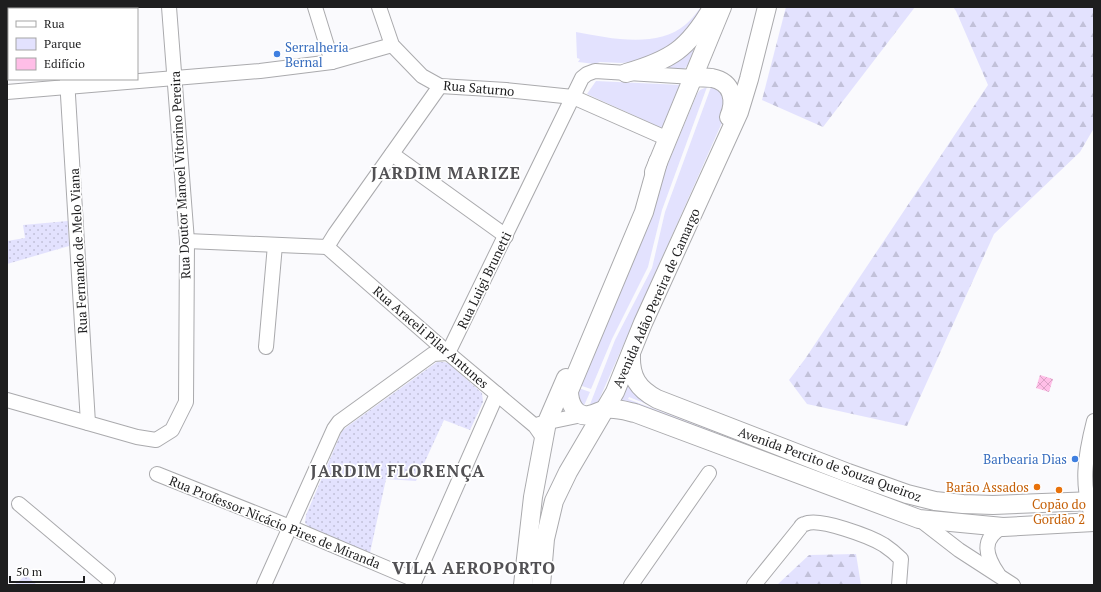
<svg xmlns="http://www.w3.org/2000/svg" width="1101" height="592" viewBox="0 0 1101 592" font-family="'PT Serif',serif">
<defs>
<pattern id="grass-dots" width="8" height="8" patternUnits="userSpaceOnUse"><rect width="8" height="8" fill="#e3e2fe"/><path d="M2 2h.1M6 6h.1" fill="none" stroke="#c2c1d9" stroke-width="1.8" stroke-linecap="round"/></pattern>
<pattern id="forest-firs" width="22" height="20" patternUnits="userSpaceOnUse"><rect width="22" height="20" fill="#e3e2fe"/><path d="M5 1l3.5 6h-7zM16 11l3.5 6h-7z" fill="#c2c1d9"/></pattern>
<pattern id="building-cross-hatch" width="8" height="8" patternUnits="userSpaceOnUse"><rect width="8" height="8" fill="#ffbee7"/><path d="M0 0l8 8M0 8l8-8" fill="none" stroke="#daa3c6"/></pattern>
</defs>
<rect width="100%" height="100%" fill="#fafafd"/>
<g fill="url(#grass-dots)">
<polygon points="68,221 69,246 7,264 7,241 25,238 23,225"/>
<polygon points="437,362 444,362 448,363 482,393 483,402 470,430 444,420 416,481 386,479 370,553 309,527 305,523 306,515 342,431 348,426"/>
<polygon points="26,575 37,585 14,585"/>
</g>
<g fill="url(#forest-firs)">
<polygon points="786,7 915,7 823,127 762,100"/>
<polygon points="953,7 1094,7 1094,128 1080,152 994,234 907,426 807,404 789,380 805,359 988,85 956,11"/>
<polygon points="856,554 861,585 777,585 809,555"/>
</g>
<g fill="#e3e2fe">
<path d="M701,7H703L692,26L674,45L637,61L622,63L600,62L595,64L578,62L580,59L577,58L576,32C608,38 657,49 685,25C691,20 696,13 701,7Z"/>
<path d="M694,49C686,73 685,72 662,68Z"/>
<polygon points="596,81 681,85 664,129 587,94"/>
<polygon points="707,87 662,210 648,267 612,339 591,389 573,383 638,235 697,94 700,90"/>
<polygon points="711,87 717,88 723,91 728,109 598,402 589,407 615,340 652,268 665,212"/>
<polygon points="627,378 684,419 629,397 628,399 784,458 784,460 618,400"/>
<polygon points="573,386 590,392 583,408"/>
</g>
<polygon fill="url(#building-cross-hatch)" points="1040,375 1053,379 1049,392 1036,388"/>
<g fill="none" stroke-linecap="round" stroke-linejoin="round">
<defs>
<g id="minor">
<polyline points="62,7 62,9"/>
<polyline points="315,7 332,62"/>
<polyline points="379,7 392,45 422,76 440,86 506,90 573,97 668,139"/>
<polyline points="67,79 88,423"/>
<polyline points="7,92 260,71 332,62 392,45"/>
<polyline points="392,154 506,236"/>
<polyline points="187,241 327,247"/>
<polyline points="327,247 448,353 535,426 542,436 544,443"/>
<polyline points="327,247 335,234 440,86"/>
<polyline points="266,347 275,245"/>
<polyline points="448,353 582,78 587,74 595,71 694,77"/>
<polyline points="7,400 137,437 156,440 172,430 186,402 187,241 169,7"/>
<path d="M1094,421C1085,456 1080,487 1094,521"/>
<polyline points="539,424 582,415"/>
<polyline points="157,474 290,527 415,580"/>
<polyline points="19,504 108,579"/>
<polyline points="919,519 959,550 1013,585"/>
<path d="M998,574C986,556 980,539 1003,527"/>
<polyline points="264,585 334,429 339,422 433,354 448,353"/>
<polyline points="413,585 497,394"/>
<polyline points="631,585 709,473"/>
<path d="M754,585L800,528C801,526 803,524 805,524C819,517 871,537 884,545C890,549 896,554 901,559L899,585"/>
</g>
<g id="major">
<path d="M626,73C671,60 688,49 712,8"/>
<path d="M694,77C700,78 706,77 712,78C733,82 736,101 729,117"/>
<path d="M658,162L644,212L569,391C569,402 575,418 589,415C596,414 601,410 607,409C616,408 626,411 635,413L919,519L1003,527L1094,522"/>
<polyline points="654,172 722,7"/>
<path d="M631,354C630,377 638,389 657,399L848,473L907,494L935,501L963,504L993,505L1094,501"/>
<polyline points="523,585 533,497 547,422 566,378"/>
<polyline points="541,585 545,539 554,501 568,472 615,392 643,323 739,112 749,79 767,7"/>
</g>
</defs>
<use href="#minor" stroke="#aaaaad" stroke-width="16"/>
<use href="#major" stroke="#aaaaad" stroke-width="20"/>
<use href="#minor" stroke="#fff" stroke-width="14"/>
<use href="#major" stroke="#fff" stroke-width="18"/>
</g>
<g fill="#3f7fe0" stroke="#fff" stroke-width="1.5">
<circle cx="277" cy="54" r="4"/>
<circle cx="1075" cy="459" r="4"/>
</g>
<g fill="#e8710a" stroke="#fff" stroke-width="1.5">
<circle cx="1037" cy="487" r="4"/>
<circle cx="1059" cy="490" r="4"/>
</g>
<g text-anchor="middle" stroke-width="3.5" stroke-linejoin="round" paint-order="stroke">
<g font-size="13" fill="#366cbe" stroke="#fff" text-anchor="start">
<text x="285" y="52">Serralheria<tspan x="285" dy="15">Bernal</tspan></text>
<text x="1067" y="464" text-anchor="end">Barbearia Dias</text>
</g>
<g font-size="13" fill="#1e1e1f" stroke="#fff">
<text transform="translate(479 88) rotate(5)" y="5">Rua Saturno</text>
<text transform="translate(180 175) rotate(-93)" y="5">Rua Doutor Manoel Vitorino Pereira</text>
<text transform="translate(78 251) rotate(-93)" y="5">Rua Fernando de Melo Viana</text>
<text transform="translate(484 280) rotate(-64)" y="5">Rua Luigi Brunetti</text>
<text transform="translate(656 298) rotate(-66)" y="5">Avenida Adão Pereira de Camargo</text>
<text transform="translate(431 337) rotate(41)" y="5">Rua Araceli Pilar Antunes</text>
<text transform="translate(830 464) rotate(20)" y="5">Avenida Percito de Souza Queiroz</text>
<text transform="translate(275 522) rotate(22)" y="5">Rua Professor Nicácio Pires de Miranda</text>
</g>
<g font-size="13" fill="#c56008" stroke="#fff" text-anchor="end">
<text x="1029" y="492">Barão Assados</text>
<text x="1059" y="509" text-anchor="middle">Copão do<tspan x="1059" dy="15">Gordão 2</tspan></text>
</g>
<g font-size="17" font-weight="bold" letter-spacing="1" fill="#525154" stroke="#fff">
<text x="446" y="179">JARDIM MARIZE</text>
<text x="398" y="477">JARDIM FLORENÇA</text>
<text x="474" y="574">VILA AEROPORTO</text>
</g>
</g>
<rect width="1101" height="592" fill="none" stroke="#1e1e1f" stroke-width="16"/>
<rect x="8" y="8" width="130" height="72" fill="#ffffff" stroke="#a5a5a5"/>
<rect x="16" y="21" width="20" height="6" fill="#ffffff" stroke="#a5a5a5"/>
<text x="44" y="28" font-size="12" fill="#1e1e1f">Rua</text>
<rect x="16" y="38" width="20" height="12" fill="#e3e2fe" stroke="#a5a5a5"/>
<text x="44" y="48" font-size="12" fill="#1e1e1f">Parque</text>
<rect x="16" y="58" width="20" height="12" fill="#ffbee7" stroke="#a5a5a5"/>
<text x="44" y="68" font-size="12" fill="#1e1e1f">Edifício</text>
<path d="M10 576v6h74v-6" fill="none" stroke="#1e1e1f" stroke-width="2"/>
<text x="16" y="576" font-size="12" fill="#1e1e1f" stroke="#ffffff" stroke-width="3" paint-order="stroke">50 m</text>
</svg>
